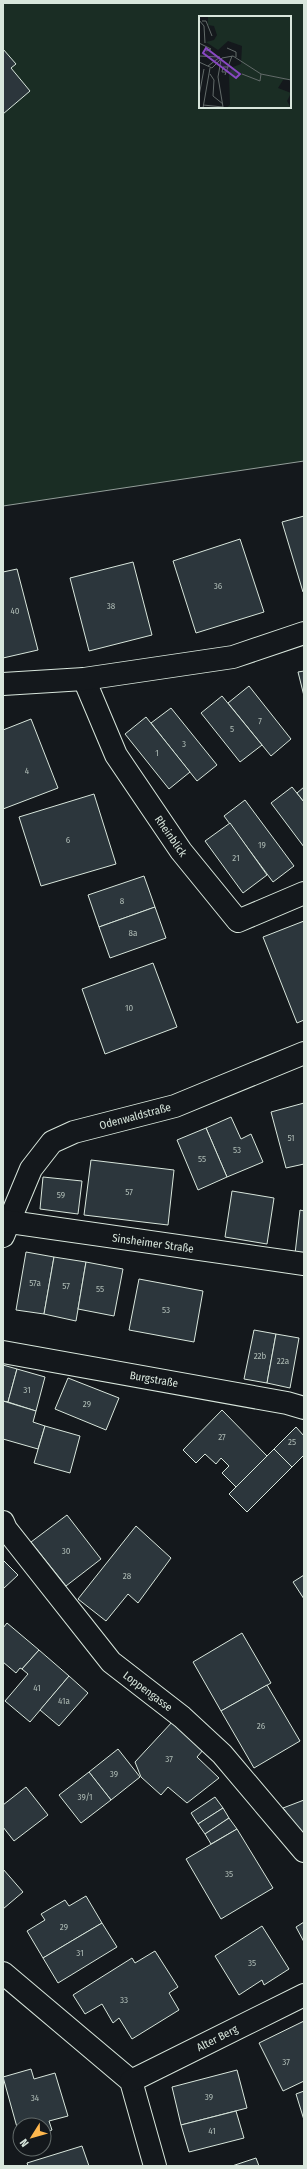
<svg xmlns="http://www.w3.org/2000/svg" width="307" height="2169" viewBox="0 0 307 2169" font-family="'Fira Sans Condensed',sans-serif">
<rect width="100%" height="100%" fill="#14181c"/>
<path fill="#1a2d24" stroke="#939e99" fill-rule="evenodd" d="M3,3H304V461L3,506ZM200,17H290V107H200Z"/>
<g fill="#2c363c" stroke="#d8e6dc">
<polygon points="3,49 16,64 11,68 30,91 3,114"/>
<polygon points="304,516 304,592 303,592 282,522"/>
<polygon points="240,539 264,612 196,633 173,561"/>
<polygon points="133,562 152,635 89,651 70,578"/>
<polygon points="17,569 38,650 3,658 3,572"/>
<polygon points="304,671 304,696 298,672"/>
<polygon points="249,686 291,739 271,756 228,703"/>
<polygon points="222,696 262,745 240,762 201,713"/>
<polygon points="171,708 217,765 197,781 151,723"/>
<polygon points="146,717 190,772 169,789 125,734"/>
<polygon points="31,719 58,788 3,809 3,730"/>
<polygon points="292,787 304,802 304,847 271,803"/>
<polygon points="304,787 304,802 297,793"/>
<polygon points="94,794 116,864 41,886 19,817"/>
<polygon points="245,800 294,866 273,882 224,816"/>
<polygon points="230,823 267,875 243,893 205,841"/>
<polygon points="144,876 155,907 99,927 88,895"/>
<polygon points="155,907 166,938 110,958 99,927"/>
<polygon points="304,921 304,1020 297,1023 263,937"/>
<polygon points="153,963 177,1027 105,1054 82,989"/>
<polygon points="304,1103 304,1164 286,1168 271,1112"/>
<polygon points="231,1117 241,1139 251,1134 263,1162 227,1177 206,1128"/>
<polygon points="206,1128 227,1177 198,1190 177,1140"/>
<polygon points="91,1160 174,1170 168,1225 84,1215"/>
<polygon points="43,1177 82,1181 78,1214 40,1209"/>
<polygon points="232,1191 274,1198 267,1244 225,1237"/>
<polygon points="300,1210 304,1211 304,1255 295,1254"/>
<polygon points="26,1252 54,1257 44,1314 16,1310"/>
<polygon points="54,1257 86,1262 76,1321 44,1314"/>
<polygon points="86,1262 123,1269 114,1316 78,1309"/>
<polygon points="139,1279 203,1291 194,1342 129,1330"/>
<polygon points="254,1330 276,1334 267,1383 244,1379"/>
<polygon points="276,1334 299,1338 290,1388 267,1383"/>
<polygon points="3,1365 17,1369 8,1402 3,1401"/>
<polygon points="17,1369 45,1377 36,1411 8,1402"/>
<polygon points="68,1378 119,1398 106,1430 55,1409"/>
<polygon points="3,1401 36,1411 33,1422 45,1426 38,1449 3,1439"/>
<polygon points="222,1410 267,1456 236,1487 222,1473 229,1466 221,1458 216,1464 205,1454 196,1463 183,1450"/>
<polygon points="45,1426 80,1436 70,1473 34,1463"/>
<polygon points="296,1427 304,1436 304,1455 292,1467 274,1449"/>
<polygon points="274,1449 292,1467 247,1512 229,1494"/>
<polygon points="67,1515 101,1559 66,1586 31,1542"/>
<polygon points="136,1526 171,1558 138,1603 128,1594 106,1621 78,1599"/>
<polygon points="3,1560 18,1575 3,1589"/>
<polygon points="304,1575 304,1599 293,1582"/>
<polygon points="7,1623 39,1650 22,1669 20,1668 16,1673 3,1662 3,1628"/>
<polygon points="242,1633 271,1683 221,1711 193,1662"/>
<polygon points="39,1650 69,1676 30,1722 5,1701 28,1674 22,1669"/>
<polygon points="69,1676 88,1693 59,1726 40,1710"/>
<polygon points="267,1685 300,1741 254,1768 221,1711"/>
<polygon points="173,1721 204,1749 197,1757 219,1778 187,1803 168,1787 161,1795 141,1777 135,1762"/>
<polygon points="118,1749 140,1777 111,1800 89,1772"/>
<polygon points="89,1772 111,1800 81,1823 59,1795"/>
<polygon points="26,1787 48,1815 14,1841 3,1827 3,1805"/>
<polygon points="215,1797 223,1808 198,1824 191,1813"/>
<polygon points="304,1800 304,1835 283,1808"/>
<polygon points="223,1808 229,1818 205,1834 198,1824"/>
<polygon points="229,1818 237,1829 211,1844 205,1834"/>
<polygon points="237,1829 273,1888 221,1919 186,1859"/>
<polygon points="3,1869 23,1892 3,1909"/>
<polygon points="86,1896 102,1923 43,1958 27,1931 45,1920 41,1914 65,1900 69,1906"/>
<polygon points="304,1922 304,1942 296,1927"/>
<polygon points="102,1923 117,1947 58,1983 43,1958"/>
<polygon points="262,1926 289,1969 264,1985 262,1980 239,1995 215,1956"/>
<polygon points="155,1951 178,1987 169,1993 179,2010 132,2039 119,2018 113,2023 102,2004 85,2014 73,1995 132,1958 135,1963"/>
<polygon points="304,2021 304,2081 283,2091 259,2043"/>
<polygon points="31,2069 34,2079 55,2073 68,2116 49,2121 52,2130 44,2133 44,2125 20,2125 20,2138 3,2077"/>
<polygon points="237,2070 247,2108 181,2125 172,2087"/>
<polygon points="304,2091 304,2120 296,2094"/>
<polygon points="236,2111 244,2138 189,2152 181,2125"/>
<polygon points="82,2146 89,2166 28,2166 27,2163"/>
<polygon points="256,2158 259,2166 232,2166"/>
</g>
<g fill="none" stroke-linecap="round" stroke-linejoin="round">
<defs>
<g id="street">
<polyline points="84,679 116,755 181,851 238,921 304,893"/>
<polyline points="3,684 84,679 233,657 304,633"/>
<polyline points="3,1236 31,1169 52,1142 74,1132 175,1106 304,1053"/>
<polyline points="3,1352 287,1403 304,1408"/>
<polyline points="3,1522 6,1529 111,1662 182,1717 222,1754 304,1851"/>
<polyline points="3,1973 131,2081 155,2166"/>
<polyline points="131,2081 304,1995"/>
</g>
<polyline id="secondary" points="3,1221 304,1264"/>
</defs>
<use href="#street" stroke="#d8e6dc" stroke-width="24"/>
<use href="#secondary" stroke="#d8e6dc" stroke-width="24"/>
<use href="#street" stroke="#14181c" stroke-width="22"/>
<use href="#secondary" stroke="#14181c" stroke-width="22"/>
</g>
<g text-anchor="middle" stroke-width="3" stroke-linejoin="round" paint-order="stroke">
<g font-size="9" fill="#adbab4">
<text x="218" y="589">36</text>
<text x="111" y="609">38</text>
<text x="15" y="614">40</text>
<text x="260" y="724">7</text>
<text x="232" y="732">5</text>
<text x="184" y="747">3</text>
<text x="157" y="756">1</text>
<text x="27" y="774">4</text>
<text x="68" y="843">6</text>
<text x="262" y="848">19</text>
<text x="236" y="861">21</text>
<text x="122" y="904">8</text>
<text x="133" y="936">8a</text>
<text x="129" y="1011">10</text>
<text x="291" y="1141">51</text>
<text x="237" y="1153">53</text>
<text x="202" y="1162">55</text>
<text x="129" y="1195">57</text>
<text x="61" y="1198">59</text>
<text x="35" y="1286">57a</text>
<text x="66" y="1289">57</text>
<text x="100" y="1292">55</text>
<text x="166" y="1313">53</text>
<text x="260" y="1359">22b</text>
<text x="283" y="1364">22a</text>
<text x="27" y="1393">31</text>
<text x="87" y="1407">29</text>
<text x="222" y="1440">27</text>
<text x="292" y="1445">25</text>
<text x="66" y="1554">30</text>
<text x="127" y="1579">28</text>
<text x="37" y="1691">41</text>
<text x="64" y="1704">41a</text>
<text x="261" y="1729">26</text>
<text x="169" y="1762">37</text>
<text x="114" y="1777">39</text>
<text x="85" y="1800">39/1</text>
<text x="229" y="1877">35</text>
<text x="64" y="1930">29</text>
<text x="80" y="1956">31</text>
<text x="252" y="1966">35</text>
<text x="124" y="2003">33</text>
<text x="286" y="2065">37</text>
<text x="209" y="2100">39</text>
<text x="35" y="2101">34</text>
<text x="212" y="2134">41</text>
</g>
<g font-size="11" fill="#d8e6dc" stroke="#14181c">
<text transform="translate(171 836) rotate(55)" y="4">Rheinblick</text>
<text transform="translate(135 1116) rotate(-15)" y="4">Odenwaldstraße</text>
<text transform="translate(153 1243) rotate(8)" y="4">Sinsheimer Straße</text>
<text transform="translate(154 1379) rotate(10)" y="4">Burgstraße</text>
<text transform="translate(148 1691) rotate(37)" y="4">Loppengasse</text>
<text transform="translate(217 2038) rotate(-27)" y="4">Alter Berg</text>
</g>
</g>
<g transform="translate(199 16)">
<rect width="92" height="92" fill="#14181c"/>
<path d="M9,0H92V64H84L79,72L92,77L88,85L92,92H27L31,89L30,57L34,51L42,48L43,30L29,25L19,34L7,26L15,24L18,19L15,10L9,9Z" fill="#1a2d24"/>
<path fill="none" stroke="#626a69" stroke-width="1" d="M0,4L5,10L6,27M3,5H7L13,20M0,27L12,33L7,35M28,32L37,36V41M0,40L21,41M0,46L13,52L23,42L34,40L62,58L92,64M9,50L21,41M27,56H23L24,51H29M11,58L15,64L14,80L24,88M43,58L61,65L62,58M26,59L33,40M0,80L5,53M4,89L24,91L19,61L22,44M4,92L11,52"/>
<path fill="#8948c3" fill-opacity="0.15" stroke="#8948c3" stroke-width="2" d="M7,32L41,58L37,62L4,37Z"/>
<rect width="92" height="92" fill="none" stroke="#d8e6dc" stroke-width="2"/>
</g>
<rect width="307" height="2169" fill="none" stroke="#d8e6dc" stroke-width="8"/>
<g transform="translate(32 2137) rotate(233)"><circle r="19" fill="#14181c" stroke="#626a69"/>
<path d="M0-3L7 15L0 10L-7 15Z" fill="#ffb74d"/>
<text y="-6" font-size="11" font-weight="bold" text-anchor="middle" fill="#d8e6dc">N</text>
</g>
</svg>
